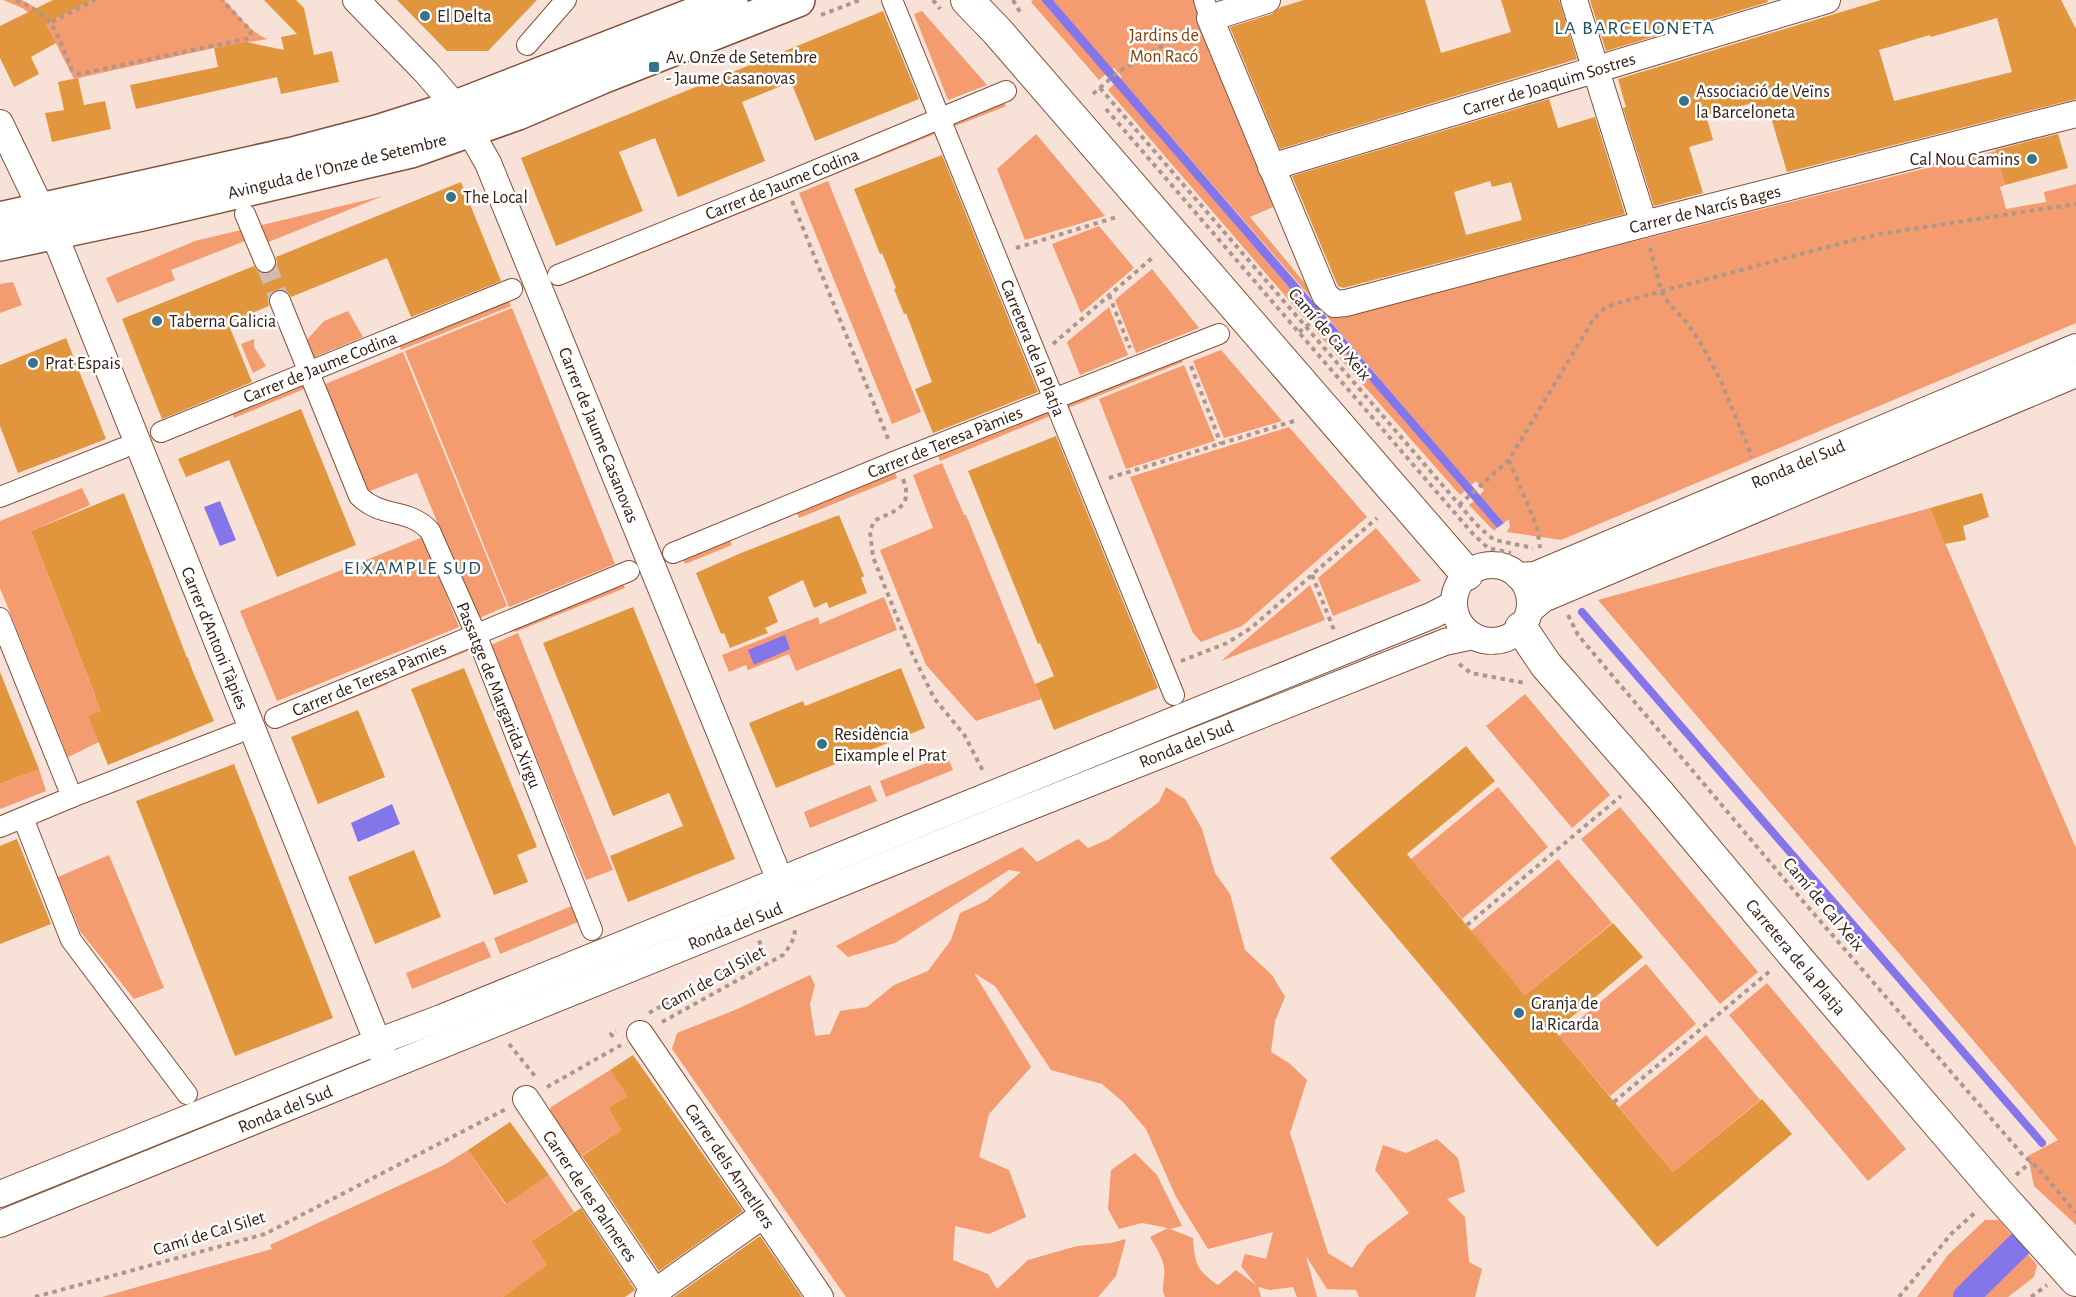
<svg xmlns="http://www.w3.org/2000/svg" width="2076" height="1297" viewBox="0 0 2076 1297" font-family="'Alegreya Sans',sans-serif">
<rect width="100%" height="100%" fill="#f8e1d7"/>
<g fill="#f49b6f">
<path d="M3,0H22L56,19L92,0H224C237,13 251,34 268,39L214,48L74,79L46,24L22,8Z"/>
<polygon points="1033,0 1041,0 1106,74 1099,80 1031,2"/>
<polygon points="1053,0 1193,0 1278,205 1250,217 1323,305 1320,308 1120,78 1122,77 1114,68 1112,69"/>
<polygon points="922,11 987,85 948,100 914,14"/>
<polygon points="1114,84 1312,314 1305,319 1108,90"/>
<polygon points="1002,101 1006,105 1004,107 950,128 948,123"/>
<polygon points="933,129 935,134 826,178 824,173"/>
<polygon points="1036,134 1105,216 1025,240 997,169"/>
<polygon points="1995,151 2005,185 2000,187 2006,209 2046,202 2044,192 2076,184 2076,323 1561,540 1507,532 1510,526 1509,519 1504,523 1480,495 1484,490 1476,481 1471,485 1327,317 1330,315 1332,317"/>
<polygon points="828,181 921,412 892,424 799,193"/>
<polygon points="781,190 783,196 571,282 569,276"/>
<polygon points="383,196 266,243 258,226"/>
<polygon points="1099,226 1134,268 1081,313 1052,244"/>
<polygon points="241,230 245,241 171,270 175,280 117,303 106,278 195,241"/>
<polygon points="1152,269 1199,328 1136,353 1115,300"/>
<polygon points="13,282 22,305 0,313 0,284"/>
<polygon points="509,300 511,306 401,350 399,345"/>
<polygon points="1109,307 1128,355 1080,375 1067,342"/>
<polygon points="512,308 615,564 509,607 405,351"/>
<polygon points="348,311 363,337 312,358 305,342 324,321"/>
<polygon points="1320,323 1465,491 1460,495 1313,328"/>
<polygon points="254,339 254,347 266,366 253,373 241,344"/>
<polygon points="1221,350 1282,421 1224,438 1193,361"/>
<polygon points="403,352 507,606 477,619 417,473 367,492 323,385"/>
<polygon points="1181,357 1183,362 1063,410 1061,404"/>
<polygon points="1184,365 1215,441 1126,469 1099,399"/>
<polygon points="307,382 309,387 234,418 232,413"/>
<polygon points="1048,411 1050,416 940,461 938,456"/>
<polygon points="1289,427 1367,517 1242,626 1201,642 1193,633 1130,477"/>
<polygon points="942,463 964,515 966,515 1041,699 976,721 926,665 880,550 933,528 913,475"/>
<polygon points="895,473 897,478 799,518 797,513"/>
<polygon points="82,488 90,505 31,531 95,696 188,657 193,673 89,716 99,742 68,757 0,588 0,521"/>
<polygon points="1474,501 1497,528 1494,531 1469,505"/>
<polygon points="1930,508 2076,848 2076,1225 2034,1186 2028,1156 2058,1140 1598,600"/>
<polygon points="1376,528 1421,581 1333,616 1318,578"/>
<polygon points="423,537 459,627 277,701 240,611"/>
<polygon points="730,540 732,545 685,564 683,559"/>
<polygon points="622,583 625,588 515,632 513,627"/>
<polygon points="1310,585 1325,620 1221,661"/>
<polygon points="884,597 897,630 796,671 789,654 748,670 746,665 729,672 722,655 818,617 820,624"/>
<polygon points="518,633 613,870 586,880 491,645"/>
<polygon points="471,644 473,649 401,678 399,673"/>
<polygon points="386,678 388,684 287,725 284,719"/>
<polygon points="1525,694 1610,795 1572,828 1486,726"/>
<polygon points="947,755 953,770 886,797 880,781"/>
<polygon points="39,769 46,791 0,809 0,784"/>
<polygon points="870,785 877,801 810,828 804,812"/>
<path d="M1166,787L1185,799L1202,829L1215,873L1230,894L1245,950L1272,975L1285,997L1275,1021L1271,1052L1289,1063L1307,1080L1290,1133L1328,1253L1352,1268L1367,1245L1409,1213L1375,1170L1383,1145L1406,1153L1437,1139L1458,1158L1465,1192L1447,1199L1465,1217L1469,1262L1482,1269L1475,1297H1359L1356,1290L1327,1289L1306,1256L1317,1297H1297L1293,1287L1270,1290L1258,1287L1261,1297H1165C1160,1287 1166,1278 1164,1268C1163,1257 1155,1246 1150,1237L1168,1228L1142,1223L1119,1229L1108,1209L1111,1170L1135,1153L1157,1175L1182,1226L1170,1229L1193,1238C1195,1264 1196,1270 1218,1285L1236,1270L1256,1285L1241,1266L1245,1254L1266,1259L1273,1232L1208,1249L1176,1197L1146,1129L1123,1102L1102,1084L1051,1070L995,986L974,973L1031,1067L989,1114L979,1157L1009,1170L1026,1217L989,1234L955,1226L953,1260L988,1274L997,1289L1028,1260L1077,1246L1111,1243L1126,1239L1116,1276L1098,1297H846L672,1049L677,1033L735,1010L810,975L815,985L810,1004L815,1036L830,1034L840,1011L867,1007L894,985L928,971L951,940L960,913L986,901L1021,872L1009,870L895,943L848,957L836,946L1022,847L1037,862L1078,839L1088,848L1109,839L1159,802Z"/>
<polygon points="1498,787 1548,847 1462,919 1411,859"/>
<polygon points="1620,807 1758,972 1720,1004 1581,839"/>
<polygon points="109,855 164,988 134,999 80,931 58,877"/>
<polygon points="1558,859 1612,923 1525,995 1471,931"/>
<polygon points="572,906 578,922 500,954 494,938"/>
<polygon points="484,941 491,957 412,989 406,973"/>
<polygon points="1646,964 1696,1024 1610,1096 1559,1036"/>
<polygon points="1767,983 1906,1149 1868,1181 1729,1015"/>
<polygon points="1706,1035 1760,1100 1673,1172 1619,1107"/>
<polygon points="610,1070 627,1096 608,1108 621,1130 578,1158 549,1113 551,1107"/>
<polygon points="468,1150 505,1204 549,1175 574,1212 531,1241 547,1265 503,1297 102,1297 272,1249 270,1245 444,1165"/>
<polygon points="1985,1220 1999,1220 2037,1265 2034,1277 2008,1297 1917,1297 1948,1255"/>
</g>
<g fill="#8575ea">
<polygon points="1041,0 1053,0 1504,523 1497,528"/>
<polygon points="220,501 236,540 220,546 204,507"/>
<polygon points="785,635 790,649 754,665 748,650"/>
<polygon points="392,804 400,824 358,842 351,823"/>
</g>
<g fill="none" stroke-linecap="round" stroke-linejoin="round">
<polyline stroke="#8575ea" stroke-width="8" points="1582,612 2042,1143"/>
<polyline stroke="#8575ea" stroke-width="26" points="1966,1297 2019,1245"/>
</g>
<g fill="#e1963e" fill-rule="evenodd">
<polygon points="53,0 92,0 46,24 56,43 31,57 39,74 14,87 0,58 0,26"/>
<polygon points="264,0 296,0 304,8 314,55 332,51 339,82 281,94 277,77 136,109 130,85 218,67 214,48 246,42 284,50 281,37 297,34"/>
<polygon points="397,0 537,0 488,51 447,51"/>
<polygon points="1304,0 1425,0 1441,53 1511,32 1501,0 1559,0 1577,59 1280,149 1230,27 1272,14 1281,7"/>
<polygon points="1590,0 1767,0 1768,2 1606,51"/>
<path d="M1881,0H2061L2076,29V99L1787,172L1770,114L1753,119L1749,104L1706,115L1713,140L1689,147L1703,193L1654,206L1623,108L1626,107L1618,79ZM1997,18L2012,72L1894,101L1879,50L1930,35L1931,37Z"/>
<polygon points="883,11 919,99 815,141 791,82 742,102 765,161 678,197 655,138 619,152 643,211 556,246 521,158"/>
<polygon points="78,78 84,105 105,101 111,129 52,142 45,113 64,110 58,82"/>
<path d="M1549,99L1558,128L1595,117L1625,214L1343,288L1338,286L1292,176ZM1490,181L1492,187L1511,182L1522,220L1466,235L1454,192Z"/>
<polygon points="2058,134 2068,168 2005,185 1995,150"/>
<polygon points="942,155 1038,392 933,433 915,389 932,382 906,313 904,314 894,289 896,288 882,253 880,254 854,189"/>
<polygon points="461,182 501,281 411,317 387,258 291,297 287,291 276,290 270,294 268,300 269,306 228,323 252,382 162,419 122,319 254,266 258,272 269,273 275,269 277,263 276,257"/>
<polygon points="66,338 106,439 18,473 0,426 0,365"/>
<polygon points="301,409 356,545 277,577 229,460 186,477 178,459"/>
<polygon points="1056,436 1158,688 1054,730 1035,684 1054,676 1040,643 1038,644 968,471"/>
<polygon points="124,493 187,658 214,721 108,765 88,716 101,711 31,531"/>
<polygon points="1982,493 1989,517 1963,526 1966,540 1945,544 1930,508"/>
<polygon points="839,515 864,576 861,578 867,593 829,608 827,602 814,608 803,580 768,597 778,622 765,628 768,633 730,648 724,633 721,634 696,573 741,553"/>
<polygon points="633,607 735,859 628,902 610,856 683,826 669,793 613,816 543,643"/>
<polygon points="464,668 537,847 517,855 528,882 494,895 411,689"/>
<polygon points="901,668 925,728 776,788 749,723 803,701 805,706"/>
<polygon points="0,672 39,769 0,784"/>
<polygon points="358,710 385,777 318,804 291,737"/>
<polygon points="1466,746 1495,781 1407,854 1525,995 1613,923 1643,957 1555,1031 1673,1172 1762,1099 1792,1134 1657,1247 1330,858"/>
<polygon points="234,764 333,1018 235,1056 136,801"/>
<polygon points="17,839 51,924 0,944 0,846"/>
<polygon points="414,850 441,917 375,944 348,877"/>
<polygon points="633,1055 743,1211 659,1271 582,1156 621,1130 608,1108 627,1096 610,1070"/>
<polygon points="510,1122 549,1175 506,1204 468,1150"/>
<polygon points="581,1208 635,1290 625,1297 503,1297 547,1265 531,1241"/>
<polygon points="760,1236 802,1297 674,1297"/>
</g>
<g fill="none" stroke-linecap="round" stroke-linejoin="round">
<polyline stroke="#d1bab0" stroke-width="20" stroke-dasharray="20 10" stroke-linecap="butt" points="265,262 280,301"/>
<defs>
<g id="pedestrian">
<polyline points="892,0 1174,695"/>
<polyline points="1204,0 1210,18"/>
<polyline points="527,45 566,0"/>
<polyline points="245,214 265,262"/>
<polyline points="558,275 785,183 1006,91"/>
<path d="M280,301L359,496C382,519 408,507 430,531L476,634L592,930"/>
<polyline points="161,432 512,289"/>
<polyline points="0,497 123,448"/>
<polyline points="673,553 896,461 1219,334"/>
<polyline points="0,618 72,797"/>
<polyline points="275,718 629,571"/>
<polyline points="23,818 71,940 187,1094"/>
<polyline points="0,827 72,797 238,733"/>
</g>
<g id="minor">
<polyline points="356,0 426,72 456,107 488,163 786,895"/>
<polyline points="1267,0 1210,18 1325,295 1335,304 1346,303 1644,224 2076,114"/>
<polyline points="1574,0 1644,224"/>
<polyline points="0,123 59,246 384,1058"/>
<polyline points="1271,167 1827,0"/>
<circle cx="1492" cy="603" r="38"/>
<polyline points="1518,576 1535,575 2076,347"/>
<polyline points="1530,610 1543,599 2076,374"/>
<polyline points="640,1034 820,1297"/>
<polyline points="526,1099 658,1297"/>
<path d="M0,1194L377,1042L441,1018C771,882 1103,751 1433,615L1454,604"/>
<polyline points="0,1224 1012,814 1445,642 1473,636"/>
<polyline points="648,1297 763,1215"/>
</g>
<g id="tertiary">
<polyline points="967,0 997,31 1467,574"/>
<polyline points="1521,628 1546,665 1659,794 1795,956 1997,1192 2076,1280"/>
</g>
<g id="secondary">
<polyline points="0,219 297,153 377,132 456,107 731,0"/>
<polyline points="0,244 142,214 411,151 518,113 602,77 798,0"/>
</g>
</defs>
<use href="#pedestrian" stroke="#80523b" stroke-width="22"/>
<use href="#minor" stroke="#80523b" stroke-width="28"/>
<use href="#tertiary" stroke="#80523b" stroke-width="34"/>
<use href="#secondary" stroke="#80523b" stroke-width="36"/>
<g stroke="#ad978d" stroke-width="4" stroke-dasharray="4.5 4.5" stroke-linecap="butt">
<path d="M16,0C57,18 55,31 72,70L79,74L250,38L251,31L222,0"/>
<polyline points="933,0 940,9"/>
<polyline points="1013,0 1020,12 1017,13"/>
<polyline points="821,15 860,0"/>
<polyline points="52,22 95,0"/>
<polyline points="1100,88 1476,524 1489,536 1495,540 1533,548"/>
<polyline points="1093,94 1118,72 1189,30"/>
<polyline points="1106,109 1473,534 1488,548 1511,553"/>
<polyline points="792,201 889,441"/>
<polyline points="1016,248 1117,217"/>
<polyline points="1650,248 1661,290 1668,302 1687,323 1703,347 1721,381 1752,457"/>
<polyline points="1109,295 1130,348"/>
<polyline points="1299,332 1317,318"/>
<polyline points="1053,344 1152,258"/>
<polyline points="1191,366 1221,444"/>
<polyline points="1509,460 1537,527 1540,548"/>
<polyline points="1109,478 1294,421"/>
<path d="M903,479C914,508 895,510 874,521L870,532L873,557L909,647L934,698L965,736L983,771"/>
<polyline points="1459,505 1509,460 1594,318 1604,309 1614,304 1846,242 1879,234 2076,204"/>
<polyline points="1312,575 1334,630"/>
<polyline points="1568,615 1578,635 1802,900 2022,1154 2039,1169 2076,1213"/>
<polyline points="1489,653 1505,651"/>
<polyline points="1181,661 1227,643 1251,628 1377,518"/>
<polyline points="1459,664 1471,673 1525,683"/>
<polyline points="1467,925 1621,796"/>
<polyline points="649,1013 762,950 759,940"/>
<path d="M662,1022L783,955C790,946 795,939 795,928"/>
<polyline points="613,1037 611,1034 616,1031"/>
<polyline points="509,1044 535,1076"/>
<polyline points="547,1087 621,1045"/>
<polyline points="1614,1102 1770,971"/>
<polyline points="2016,1175 2031,1162"/>
<polyline points="35,1297 265,1234 506,1109"/>
<polyline points="1899,1297 1952,1233 1977,1211"/>
<polyline points="2031,1297 2047,1285"/>
</g>
<use href="#pedestrian" stroke="#fff" stroke-width="20"/>
<use href="#minor" stroke="#fff" stroke-width="26"/>
<use href="#tertiary" stroke="#fff" stroke-width="32"/>
<use href="#secondary" stroke="#fff" stroke-width="33"/>
</g>
<g fill="#37738b" stroke="#fff" stroke-width="2">
<circle cx="425" cy="16" r="6"/>
<rect x="648" y="61" width="12" height="12" rx="3"/>
<circle cx="1684" cy="101" r="6"/>
<circle cx="2032" cy="159" r="6"/>
<circle cx="451" cy="197" r="6"/>
<circle cx="157" cy="321" r="6"/>
<circle cx="33" cy="363" r="6"/>
<circle cx="822" cy="744" r="6"/>
<circle cx="1519" cy="1013" r="6"/>
</g>
<g text-anchor="middle" stroke-width="5" stroke-linejoin="round" paint-order="stroke">
<g font-size="18" fill="#342016" stroke="#fff" text-anchor="start">
<text x="437" y="22">El Delta</text>
<text x="666" y="63">Av. Onze de Setembre<tspan x="666" dy="21">- Jaume Casanovas</tspan></text>
<text x="1696" y="97">Associació de Veïns<tspan x="1696" dy="21">la Barceloneta</tspan></text>
<text x="2020" y="165" text-anchor="end">Cal Nou Camins</text>
<text x="463" y="203">The Local</text>
<text x="169" y="327">Taberna Galicia</text>
<text x="45" y="369">Prat Espais</text>
<text x="834" y="740">Residència<tspan x="834" dy="21">Eixample el Prat</tspan></text>
<text x="1531" y="1009">Granja de<tspan x="1531" dy="21">la Ricarda</tspan></text>
</g>
<g font-size="18" fill="#873a07" stroke="#fff">
<text x="1164" y="41">Jardins de<tspan x="1164" dy="21">Mon Racó</tspan></text>
</g>
<g font-size="18" fill="#342016" stroke="#fff">
<text transform="translate(1549 84) rotate(-17)" y="6">Carrer de Joaquim Sostres</text>
<text transform="translate(337 166) rotate(-14)" y="6">Avinguda de l'Onze de Setembre</text>
<text transform="translate(782 184) rotate(-22)" y="6">Carrer de Jaume Codina</text>
<text transform="translate(1705 209) rotate(-14)" y="6">Carrer de Narcís Bages</text>
<text transform="translate(1330 334) rotate(49)" y="6">Camí de Cal Xeix</text>
<text transform="translate(1033 348) rotate(68)" y="6">Carretera de la Platja</text>
<text transform="translate(320 367) rotate(-22)" y="6">Carrer de Jaume Codina</text>
<text transform="translate(599 435) rotate(68)" y="6">Carrer de Jaume Casanovas</text>
<text transform="translate(945 442) rotate(-22)" y="6">Carrer de Teresa Pàmies</text>
<text transform="translate(1798 464) rotate(-23)" y="6">Ronda del Sud</text>
<text transform="translate(215 638) rotate(68)" y="6">Carrer d'Antoni Tàpies</text>
<text transform="translate(369 679) rotate(-23)" y="6">Carrer de Teresa Pàmies</text>
<text transform="translate(499 695) rotate(68)" y="6">Passatge de Margarida Xirgu</text>
<text transform="translate(1186 744) rotate(-22)" y="6">Ronda del Sud</text>
<text transform="translate(1824 904) rotate(50)" y="6">Camí de Cal Xeix</text>
<text transform="translate(735 926) rotate(-22)" y="6">Ronda del Sud</text>
<text transform="translate(1796 957) rotate(50)" y="6">Carretera de la Platja</text>
<text transform="translate(713 978) rotate(-29)" y="6">Camí de Cal Silet</text>
<text transform="translate(285 1109) rotate(-22)" y="6">Ronda del Sud</text>
<text transform="translate(730 1166) rotate(56)" y="6">Carrer dels Ametllers</text>
<text transform="translate(590 1196) rotate(56)" y="6">Carrer de les Palmeres</text>
<text transform="translate(209 1233) rotate(-17)" y="6">Camí de Cal Silet</text>
</g>
<g font-size="20" letter-spacing="1.5" fill="#205063" stroke="#fff">
<text x="1635" y="34">LA BARCELONETA</text>
<text x="413" y="574">EIXAMPLE SUD</text>
</g>
</g>
</svg>
